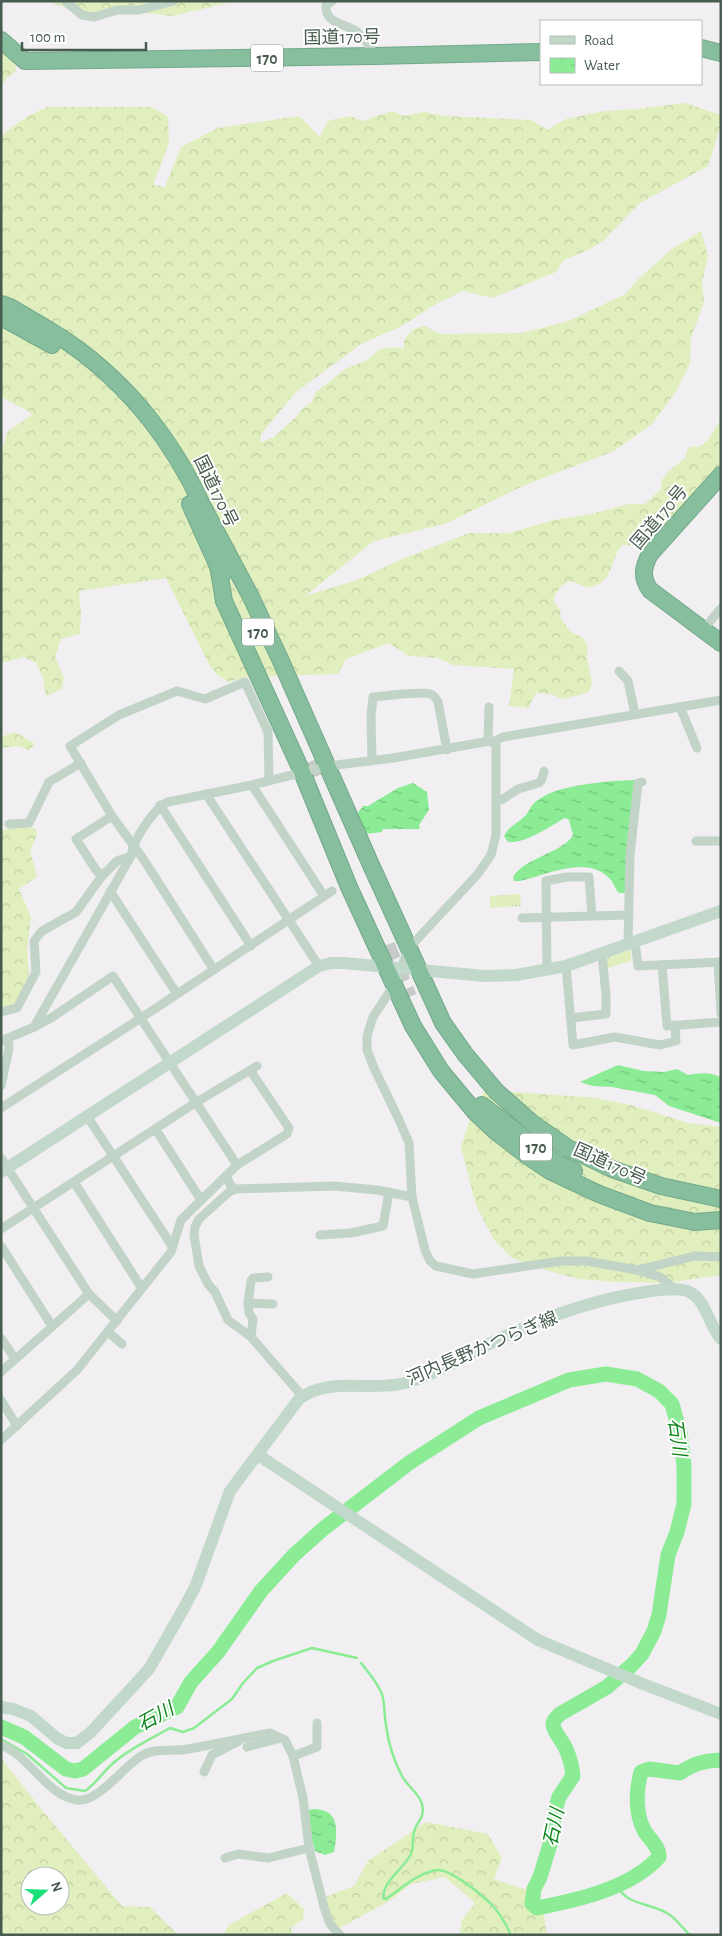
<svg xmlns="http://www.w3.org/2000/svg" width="722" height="1936" viewBox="0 0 722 1936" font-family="'Alegreya Sans','Noto Sans JP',sans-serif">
<defs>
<pattern id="forest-crowns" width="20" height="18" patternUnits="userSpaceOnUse" patternTransform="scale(1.25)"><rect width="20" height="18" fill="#e0efbd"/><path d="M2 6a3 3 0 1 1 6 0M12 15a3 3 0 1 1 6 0" fill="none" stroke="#c2cfa4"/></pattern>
<pattern id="park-tufts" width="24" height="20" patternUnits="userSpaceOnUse" patternTransform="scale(1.25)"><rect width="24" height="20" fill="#e0efbd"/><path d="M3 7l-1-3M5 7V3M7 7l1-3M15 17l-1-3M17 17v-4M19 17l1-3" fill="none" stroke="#c2cfa4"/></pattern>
<pattern id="water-ripples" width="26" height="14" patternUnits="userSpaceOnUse" patternTransform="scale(1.25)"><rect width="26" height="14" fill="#8bec95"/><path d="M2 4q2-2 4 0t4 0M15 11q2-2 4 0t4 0" fill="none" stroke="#73c27c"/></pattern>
</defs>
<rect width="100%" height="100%" fill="#f1eff1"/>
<g fill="url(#forest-crowns)" fill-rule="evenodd">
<polygon points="48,1 236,1 173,16 137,12 79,13"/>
<polygon points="1,48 15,59 16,71 7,78 1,86"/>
<path d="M685,103L721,115V126L708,166L640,203L603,241L588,250L564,260L556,272L492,298L463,291L434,305L402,326L361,344L296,392L261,434L260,443L274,437L296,417L302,409L312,402L315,393L345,369L366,361L380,349L393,347L404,349V340L413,329L425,326L440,334L522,333L569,321L625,294L639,278L672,249L701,231L708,256L702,282L704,302L691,338L690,364L675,393L652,424L614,451L525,485L445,524L374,541L305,596L357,580L402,559L469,533H509L554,520L591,514L629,504H645L662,488L661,481L668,472L686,457V451L691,446L699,447L708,440L721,419V469L647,546L622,545C608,563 616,580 589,588L571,581C560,585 557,590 553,601L560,610L561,619L570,631L583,638L588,646L587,657L592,682L590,690L587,693L562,699L551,694L536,693L528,708L509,706L514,669L453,665L438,658L409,656L389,643L346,659L338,674L246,677L229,682L217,675L209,664L166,578L79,591L81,612L80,634L61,639L55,657L64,678L62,689L46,696L43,678L36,663L24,657L1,663V455L7,432L33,414L1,397V137C15,123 30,114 48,107H152L168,117L169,143L153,185L165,187L181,147L218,128L299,116L320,137L328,121L351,116L362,121L392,111L404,116L424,112L446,116L531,120L547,130L566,119L605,111L637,109Z"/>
<polygon points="15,732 35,744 29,750 18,746 1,748 1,737"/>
<polygon points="26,826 36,829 37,835 30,851 37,877 19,889 31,917 27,950 29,970 26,986 16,1004 1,1008 1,830"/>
<polygon points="486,1090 596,1098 631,1105 688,1123 721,1127 721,1275 667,1283 616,1282 579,1279 535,1267 512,1258 494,1240 476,1205 461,1147 475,1103"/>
<path d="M1,1758L38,1805L122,1906L150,1907L178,1935H1ZM30,1876H60V1906H30Z"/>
<polygon points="426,1822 488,1834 502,1858 494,1879 527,1890 544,1915 547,1935 460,1935 462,1920 475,1903 445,1877 411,1884 391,1900 338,1929 332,1922 325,1897 354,1886 368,1861"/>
<polygon points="287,1893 304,1909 303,1919 291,1928 293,1935 223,1935 229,1925"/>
</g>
<g fill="url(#park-tufts)">
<polygon points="520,894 521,906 490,908 490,896"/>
<polygon points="631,950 631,961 605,969 604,959"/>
</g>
<g fill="url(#water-ripples)">
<path d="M635,780L627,849L626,893H619C615,889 614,883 610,879C587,854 547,875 520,881H514L513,877C525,857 563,853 573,835L569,820L565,818C550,826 526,844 508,842L504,836C509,826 518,823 526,815C530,810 532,803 538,800C559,784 609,781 635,780Z"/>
<polygon points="413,783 427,792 429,810 419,825 420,829 383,829 382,832 366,834 357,814 363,806 368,806 398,788"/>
<path d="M618,1065L644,1071L664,1072L677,1069L688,1075C700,1073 709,1072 721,1077V1123L669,1106L655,1095L612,1087L593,1086L580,1082Z"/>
<path d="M315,1809C341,1810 337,1834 334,1852L325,1855L315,1851L310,1832L307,1810Z"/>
</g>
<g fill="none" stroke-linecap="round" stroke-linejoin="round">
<g stroke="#8bec95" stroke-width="2.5">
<path d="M361,1663C369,1673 377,1682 382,1694C385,1704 384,1715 386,1725C388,1741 394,1761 402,1776C408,1788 427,1798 422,1815C421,1821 415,1825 414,1832C412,1839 414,1847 411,1854C403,1870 384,1879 383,1898L386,1899C401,1889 417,1873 437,1870C451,1869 482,1895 492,1905C500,1914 506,1924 511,1935"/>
<path d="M1,1739L27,1754L66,1788L85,1791C95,1784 101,1775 110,1766C127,1750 149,1740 170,1728L183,1732L194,1728L232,1699L243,1683L257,1668L273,1661L312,1648L357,1658"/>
<path d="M617,1885C625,1905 650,1903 667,1913C676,1918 682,1928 690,1935"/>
</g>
<path stroke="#8bec95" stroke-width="15" d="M1,1727L24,1737L66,1769L75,1771L83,1769L135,1727L177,1707L191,1682L218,1652L261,1591L294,1555L323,1529L409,1463L479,1418L569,1380L606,1374L637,1379L659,1391L672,1404L680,1433L684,1466V1504L677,1532L668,1555L659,1615L654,1631L642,1654L631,1666L607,1687L560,1714C557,1717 553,1720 553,1724C553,1732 563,1741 566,1749C570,1758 572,1766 573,1776L559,1797L555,1811L552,1838L540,1877L534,1889L532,1904L537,1908C577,1900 630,1889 659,1857C660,1847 649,1839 644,1830C635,1813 636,1790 641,1772L649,1769L680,1773C694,1763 704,1761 721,1760"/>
<g stroke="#c6cac8" stroke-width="16" stroke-dasharray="16 8" stroke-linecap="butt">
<polyline points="314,760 323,781"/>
<polyline points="387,945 409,997"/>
</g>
<defs>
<g id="highway">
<polyline points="1,40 25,61 375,56 541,52"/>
<polyline points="701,48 721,53"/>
<path d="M1,304L10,307C30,319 50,330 69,343C130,385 177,446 206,514"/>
<polyline points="1,317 52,345"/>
<path d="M721,475L650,554C643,567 641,577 650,590L721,643"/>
<polyline points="190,504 222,575"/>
<polyline points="202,505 251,597 280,659 371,865 443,1023 465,1054 496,1091 531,1122 568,1148 612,1169 661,1186 721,1199"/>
<polyline points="218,565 224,601 302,772 349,887 413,1026 441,1071 475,1112 494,1130 529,1157 550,1171 599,1194 650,1213 695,1222 721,1220"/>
<polyline points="482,1105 557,1163 574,1171"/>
</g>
</defs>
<use href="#highway" stroke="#72a98a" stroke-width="18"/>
<g stroke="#c2d4c8" stroke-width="9">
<polyline points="65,1 82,15 94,17 117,10 139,10 174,1"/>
<path d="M332,1L326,5C325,24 344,23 356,31C365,38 370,47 375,56"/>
<polyline points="703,630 721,608"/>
<polyline points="619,671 628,681 635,714"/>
<polyline points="680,707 697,748"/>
<polyline points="488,741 489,707"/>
<polyline points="493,742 503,737 721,700"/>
<path d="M372,761L371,716L373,697C383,696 424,691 430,694C434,695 436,698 438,702L447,750"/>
<polyline points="252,785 324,896"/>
<polyline points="206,794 319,966"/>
<polyline points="496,801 503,799 518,789 539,783 542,779 544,771"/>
<polyline points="160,805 251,946"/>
<polyline points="112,816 76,839 96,870 102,876 117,861 131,856"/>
<polyline points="9,824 29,823 49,782 81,763"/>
<polyline points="696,841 721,841"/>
<polyline points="110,891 177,994"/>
<polyline points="522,918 628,915"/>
<polyline points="635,942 638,966 721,962"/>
<polyline points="628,944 630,855 638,783 642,782"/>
<polyline points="718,962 721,1014"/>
<polyline points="662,965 667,1026 721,1022"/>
<polyline points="566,966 573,1045 615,1037 660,1045 676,1041 675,1025"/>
<polyline points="214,970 144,860 112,816 70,746 119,715 177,691 205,699 245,682 268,732 269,780"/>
<polyline points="547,971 546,881 567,877 589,877 592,916"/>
<polyline points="1,1012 17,1008 36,972 34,941 42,931 76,912 102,876"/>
<polyline points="571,1018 606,1014 606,995 602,954"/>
<polyline points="34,1027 51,1018 113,976 237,1165"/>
<path d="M1,1041L34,1027L131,856C133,840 154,808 168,802L252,785L328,766L393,758L490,741L496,745V835L491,855L477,875L409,948L394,985L373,1017L367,1036V1050L374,1068L400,1122L409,1143L412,1197L425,1250L430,1261L436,1266L473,1274L561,1261H586L637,1270L660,1277L676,1290"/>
<polyline points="1,1086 9,1048 8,1038"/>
<polyline points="1,1108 141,1018 332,891"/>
<polyline points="87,1116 172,1246"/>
<polyline points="156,1130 201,1200"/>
<polyline points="1,1158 89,1294 117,1321"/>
<polyline points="227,1177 230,1185 235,1189 334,1186 377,1190 412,1197"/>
<polyline points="74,1182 141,1287"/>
<polyline points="235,1189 229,1192 199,1219 195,1227 194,1235 199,1266 208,1284 215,1292 228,1320 251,1337 303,1397"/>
<polyline points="1,1229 195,1103 257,1066"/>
<polyline points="320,1235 351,1233 383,1226 389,1192"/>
<polyline points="1,1246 52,1326"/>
<polyline points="637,1270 695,1256 721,1257"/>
<polyline points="248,1303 273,1304"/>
<polyline points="108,1332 122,1344"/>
<polyline points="251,1337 253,1319 249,1313 248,1303 251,1281 253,1278 268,1277"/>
<polyline points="1,1338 15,1359"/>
<polyline points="1,1372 89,1294"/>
<polyline points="1,1400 17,1426"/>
<polyline points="1,1440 77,1370 171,1252 181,1220 237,1165 287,1134 289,1128 250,1070"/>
<path d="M1,1745C29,1755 47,1796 77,1800C98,1803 123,1767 141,1756C155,1747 172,1752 188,1749C216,1744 243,1738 270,1733L285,1740L293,1756L303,1798L309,1848L324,1907L330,1924L340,1935"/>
<polyline points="247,1747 281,1738"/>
<polyline points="293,1756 317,1747 317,1723"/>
<polyline points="204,1772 212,1755 239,1741"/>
<polyline points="225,1858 238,1854 268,1858 309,1848"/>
</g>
<g stroke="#c2d8cb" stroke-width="12">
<polyline points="1,1172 319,966 331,963 344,963 485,976 516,975 566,966 721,911"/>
<polyline points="258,1455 538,1640 643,1684 721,1714"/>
<path d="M1,1707L13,1709L31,1716L58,1739L67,1743H77L91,1732L149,1669L184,1608L196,1585L230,1491L299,1399C329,1376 370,1392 405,1383C435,1375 463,1357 491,1343C539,1319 592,1300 645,1292C657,1290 671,1288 683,1290C705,1293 708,1325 721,1339"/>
</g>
<use href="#highway" stroke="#87be9e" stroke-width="16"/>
</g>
<g text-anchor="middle" stroke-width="4" stroke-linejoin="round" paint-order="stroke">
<g fill="#fff" stroke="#7e8d84" stroke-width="1">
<rect x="251" y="44.5" width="32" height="27" rx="4"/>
<rect x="242" y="618.5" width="32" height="27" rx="4"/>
<rect x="520" y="1133.5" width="32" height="27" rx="4"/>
</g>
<g font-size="16" font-weight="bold" fill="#475c4f">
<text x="267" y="64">170</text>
<text x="258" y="638">170</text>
<text x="536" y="1153">170</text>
</g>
<g font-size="18" fill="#475c4f" stroke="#fff">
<text transform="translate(342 37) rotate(-1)" y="6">国道170号</text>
<text transform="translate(216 491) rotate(64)" y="6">国道170号</text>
<text transform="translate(659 517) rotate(-50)" y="6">国道170号</text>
<text transform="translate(610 1164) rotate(24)" y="6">国道170号</text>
<text transform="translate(482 1348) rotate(-23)" y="6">河内長野かつらぎ線</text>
</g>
<g font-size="19" font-style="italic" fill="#0e841b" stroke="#fff">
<text transform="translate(678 1437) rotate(82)" y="7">石川</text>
<text transform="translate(155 1716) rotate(-29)" y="7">石川</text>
<text transform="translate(553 1827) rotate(-78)" y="7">石川</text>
</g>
</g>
<rect width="722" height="1936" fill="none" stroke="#475c4f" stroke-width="5"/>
<rect x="540" y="20" width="162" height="65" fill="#ffffff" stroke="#b5beb9"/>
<rect x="550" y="36" width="25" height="8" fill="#c2d8cb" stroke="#b5beb9"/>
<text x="584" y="45" font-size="15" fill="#475c4f">Road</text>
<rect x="550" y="58" width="25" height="15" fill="url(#water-ripples)" stroke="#b5beb9"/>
<text x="584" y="70" font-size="15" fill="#475c4f">Water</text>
<g transform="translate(45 1891) rotate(70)"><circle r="24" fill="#ffffff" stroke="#b5beb9"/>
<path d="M0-4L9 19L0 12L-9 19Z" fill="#1ae177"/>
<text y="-8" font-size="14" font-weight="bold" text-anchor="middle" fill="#475c4f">N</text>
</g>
<path d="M22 42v8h124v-8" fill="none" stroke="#475c4f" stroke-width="2.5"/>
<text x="30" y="42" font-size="15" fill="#475c4f" stroke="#ffffff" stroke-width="4" paint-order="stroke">100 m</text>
</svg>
